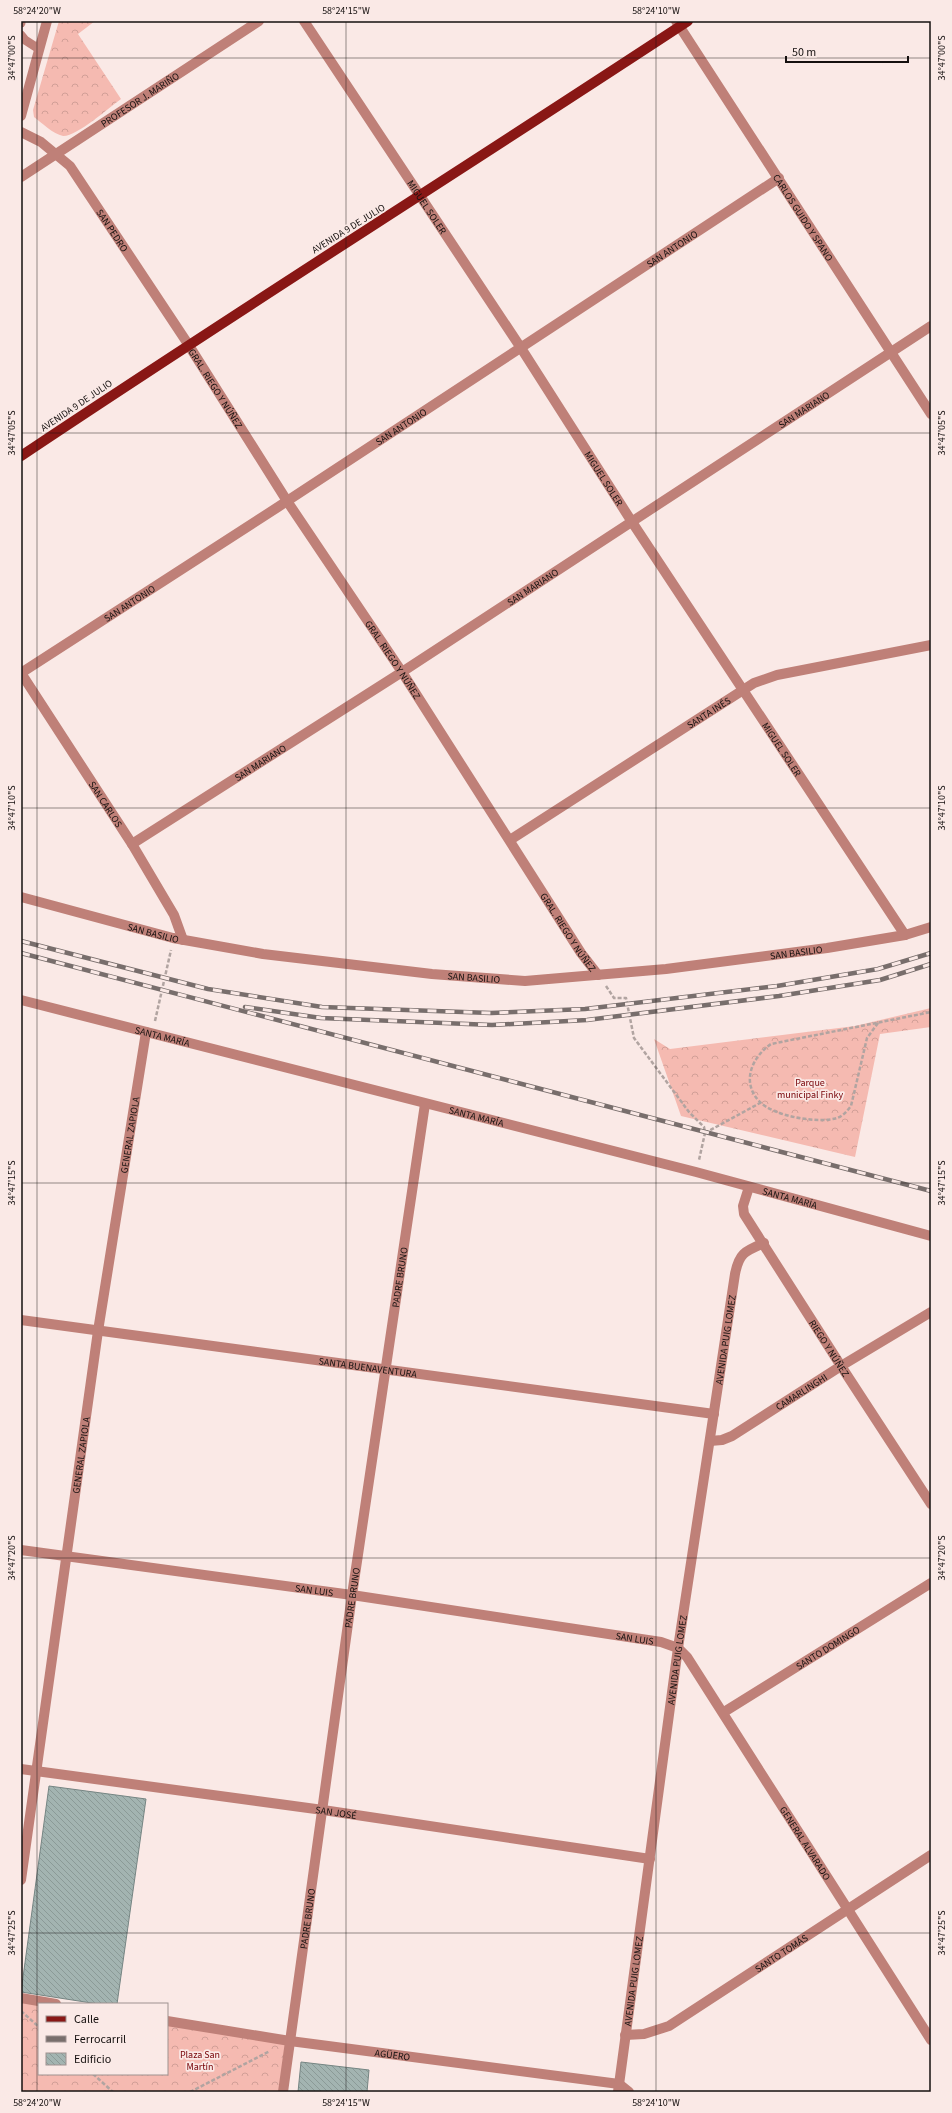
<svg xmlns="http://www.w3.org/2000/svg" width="952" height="2113" viewBox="0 0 952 2113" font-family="'Source Sans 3',sans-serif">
<defs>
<pattern id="forest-crowns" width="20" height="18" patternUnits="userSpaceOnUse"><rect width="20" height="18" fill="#f5bab1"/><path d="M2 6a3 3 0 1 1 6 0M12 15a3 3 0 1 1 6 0" fill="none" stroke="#d19f97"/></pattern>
<pattern id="building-back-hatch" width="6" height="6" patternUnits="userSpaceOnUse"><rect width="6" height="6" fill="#a3b4b1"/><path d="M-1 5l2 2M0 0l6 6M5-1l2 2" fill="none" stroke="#8b9a97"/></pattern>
</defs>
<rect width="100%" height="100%" fill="#fae9e6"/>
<g fill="url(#forest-crowns)">
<path d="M59,21H95L78,34L121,99C110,107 76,137 63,136C53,134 42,123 34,117L33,110Z"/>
<polygon points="931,1008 931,1027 880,1034 855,1157 681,1116 654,1039 670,1049 855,1026"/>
<polygon points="21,1998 39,2004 39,2074 167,2074 167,2021 290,2041 283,2092 21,2092"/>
</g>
<g fill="url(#building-back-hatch)" stroke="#758583">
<polygon points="49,1786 146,1799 117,2004 98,2004 21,1992"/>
<polygon points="301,2062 369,2070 367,2092 298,2092"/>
</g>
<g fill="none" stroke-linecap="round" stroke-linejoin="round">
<g stroke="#b1a4a1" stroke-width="2.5" stroke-dasharray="4 2" stroke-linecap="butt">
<polyline points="606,986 614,998 626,998 634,1038 689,1112 704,1127 705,1133 699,1160"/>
<polyline points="155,1021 171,950"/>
<path d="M878,1023L867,1038L851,1106C847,1111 843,1116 837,1118C818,1124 772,1116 759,1101C741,1082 752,1057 771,1044L931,1012"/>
<polyline points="705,1133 760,1103"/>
<polyline points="21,2011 39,2027"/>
<polyline points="93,2074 113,2092"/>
<polyline points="190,2092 270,2051"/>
</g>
<g stroke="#bf8078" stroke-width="9">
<polyline points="21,23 21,21"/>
<polyline points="21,35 25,40 39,49"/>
</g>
<g stroke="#bf8078" stroke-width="10">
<path id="s1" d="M304,21L521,348L632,522L905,935"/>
<path id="s2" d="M676,21L931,414"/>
<polyline points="21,116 47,21"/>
<path id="s3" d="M21,132L41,142L70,166L188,344L287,501L402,672L581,953L598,975"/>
<path id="s4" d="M21,177L259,21"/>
<path id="s5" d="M21,673L278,507L779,178"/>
<path id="s6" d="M21,673L132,844L174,915L183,940"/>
<path id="s7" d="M510,840L754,683L777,675L931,645"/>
<path id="s8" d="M132,844L402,672L931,326"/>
<path id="s9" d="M21,897L173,938L263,954L432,974L525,981L666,969L827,948L905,935L931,927"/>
<path id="s10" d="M21,1000L696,1172L931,1236"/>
<path id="s11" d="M749,1187L743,1206L744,1214L841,1366L931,1504"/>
<path id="s12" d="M21,1320L714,1414"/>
<path id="s13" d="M710,1441L722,1440L732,1436L841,1366L931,1312"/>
<path id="s14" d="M21,1550L352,1595L661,1642L678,1648L687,1657L931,2040"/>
<path id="s15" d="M724,1712L931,1583"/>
<path id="s16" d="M21,1769L323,1810L650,1859"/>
<path id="s17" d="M21,1880L98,1331L146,1032"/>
<polyline points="21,1998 56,2004"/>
<path id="s18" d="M167,2021L290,2041L619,2084L629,2092"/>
<path id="s19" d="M625,2035L644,2034L669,2026L931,1855"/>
<path id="s20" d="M283,2092L352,1595L425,1104"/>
<path id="s21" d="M618,2092L678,1648L735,1274C739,1253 745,1251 764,1243"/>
</g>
<path stroke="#891715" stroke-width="10" d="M21,456C242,308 466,167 688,21"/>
<defs>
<g id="rail">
<polyline points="21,941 208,989 322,1007 491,1013 585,1009 777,986 878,969 931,953"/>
<polyline points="21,953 931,1191"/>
<polyline points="245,1007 321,1018 492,1025 587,1020 779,996 880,980 931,964"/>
</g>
</defs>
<use href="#rail" stroke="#786e6c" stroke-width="4.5"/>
<use href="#rail" stroke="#fae9e6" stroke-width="3" stroke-dasharray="9" stroke-linecap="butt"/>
</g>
<path fill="none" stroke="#15100f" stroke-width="1" stroke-opacity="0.45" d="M37,21V2092M346,21V2092M656,21V2092M21,58H931M21,433H931M21,808H931M21,1183H931M21,1558H931M21,1933H931"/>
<g text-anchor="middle" stroke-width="3.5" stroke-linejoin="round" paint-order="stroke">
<g font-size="10" fill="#15100f" stroke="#fae9e6">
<text dy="4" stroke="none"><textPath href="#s4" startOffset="142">PROFESOR J. MARIÑO</textPath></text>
<text dy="4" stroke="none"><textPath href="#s1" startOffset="223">MIGUEL SOLER</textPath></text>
<text dy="4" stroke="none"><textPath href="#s2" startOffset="234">CARLOS GUIDO Y SPANO</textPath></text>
<text transform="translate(348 228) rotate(-32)" y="4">AVENIDA 9 DE JULIO</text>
<text dy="4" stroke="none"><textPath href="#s3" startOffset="137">SAN PEDRO</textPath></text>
<text dy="4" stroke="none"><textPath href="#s5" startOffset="777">SAN ANTONIO</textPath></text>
<text dy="4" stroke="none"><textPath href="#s3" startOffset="326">GRAL. RIEGO Y NÚÑEZ</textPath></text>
<text transform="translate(76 405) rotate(-34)" y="4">AVENIDA 9 DE JULIO</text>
<text dy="4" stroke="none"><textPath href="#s8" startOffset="800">SAN MARIANO</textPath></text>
<text dy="4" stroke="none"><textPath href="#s5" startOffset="453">SAN ANTONIO</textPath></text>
<text dy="4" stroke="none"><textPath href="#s1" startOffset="547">MIGUEL SOLER</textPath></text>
<text dy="4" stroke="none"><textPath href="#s8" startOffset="476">SAN MARIANO</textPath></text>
<text dy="4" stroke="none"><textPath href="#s5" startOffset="129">SAN ANTONIO</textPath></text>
<text dy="4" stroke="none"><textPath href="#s3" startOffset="650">GRAL. RIEGO Y NÚÑEZ</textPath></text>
<text dy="4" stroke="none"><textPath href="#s7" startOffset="236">SANTA INÉS</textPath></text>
<text dy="4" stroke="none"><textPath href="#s1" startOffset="871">MIGUEL SOLER</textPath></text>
<text dy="4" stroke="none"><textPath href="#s8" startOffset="152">SAN MARIANO</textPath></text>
<text dy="4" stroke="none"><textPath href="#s6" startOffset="156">SAN CARLOS</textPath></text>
<text dy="4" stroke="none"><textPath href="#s3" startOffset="974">GRAL. RIEGO Y NÚÑEZ</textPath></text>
<text dy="4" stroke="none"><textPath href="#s9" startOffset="137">SAN BASILIO</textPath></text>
<text dy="4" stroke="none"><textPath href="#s9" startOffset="785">SAN BASILIO</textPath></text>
<text dy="4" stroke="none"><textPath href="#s9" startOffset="461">SAN BASILIO</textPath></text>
<text dy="4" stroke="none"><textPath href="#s10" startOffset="146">SANTA MARÍA</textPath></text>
<text dy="4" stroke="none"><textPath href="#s10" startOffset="470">SANTA MARÍA</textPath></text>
<text dy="4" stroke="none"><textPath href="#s17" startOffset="753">GENERAL ZAPIOLA</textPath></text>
<text dy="4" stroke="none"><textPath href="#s10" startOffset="794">SANTA MARÍA</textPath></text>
<text dy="4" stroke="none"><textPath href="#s20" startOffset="823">PADRE BRUNO</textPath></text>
<text dy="4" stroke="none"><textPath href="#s21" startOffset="760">AVENIDA PUIG LOMEZ</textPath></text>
<text dy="4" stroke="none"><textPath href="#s11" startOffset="187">RIEGO Y NÚÑEZ</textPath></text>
<text dy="4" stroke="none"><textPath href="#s12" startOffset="350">SANTA BUENAVENTURA</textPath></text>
<text dy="4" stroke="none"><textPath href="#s13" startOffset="105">CAMARLINGHI</textPath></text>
<text dy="4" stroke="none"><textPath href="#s17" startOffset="429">GENERAL ZAPIOLA</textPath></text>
<text dy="4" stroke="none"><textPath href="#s14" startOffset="296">SAN LUIS</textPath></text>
<text dy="4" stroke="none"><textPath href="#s20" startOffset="499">PADRE BRUNO</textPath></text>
<text dy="4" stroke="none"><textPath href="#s14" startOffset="620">SAN LUIS</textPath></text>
<text dy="4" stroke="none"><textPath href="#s15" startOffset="122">SANTO DOMINGO</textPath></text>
<text dy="4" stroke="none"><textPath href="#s21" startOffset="436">AVENIDA PUIG LOMEZ</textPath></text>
<text dy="4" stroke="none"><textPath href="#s16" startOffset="318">SAN JOSÉ</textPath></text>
<text dy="4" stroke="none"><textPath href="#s14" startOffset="898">GENERAL ALVARADO</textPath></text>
<text dy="4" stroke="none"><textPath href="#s20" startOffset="175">PADRE BRUNO</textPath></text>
<text dy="4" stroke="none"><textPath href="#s19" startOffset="179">SANTO TOMÁS</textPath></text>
<text dy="4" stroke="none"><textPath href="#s21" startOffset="112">AVENIDA PUIG LOMEZ</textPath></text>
<text dy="4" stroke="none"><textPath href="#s18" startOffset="228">AGÜERO</textPath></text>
</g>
<g font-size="10" fill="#760005" stroke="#fae9e6">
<text x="810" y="1086">Parque<tspan x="810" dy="12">municipal Finky</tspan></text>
<text x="200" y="2058">Plaza San<tspan x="200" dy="12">Martín</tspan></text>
</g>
</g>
<rect width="952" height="2113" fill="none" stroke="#fae9e6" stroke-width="44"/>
<rect x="38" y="2003" width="130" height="72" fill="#fae9e6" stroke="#9e9290"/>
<rect x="46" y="2016" width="20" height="6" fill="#891715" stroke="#9e9290"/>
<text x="74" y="2023" font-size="12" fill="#15100f">Calle</text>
<rect x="46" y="2036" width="20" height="6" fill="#786e6c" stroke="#9e9290"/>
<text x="74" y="2043" font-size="12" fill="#15100f">Ferrocarril</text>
<rect x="46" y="2053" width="20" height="12" fill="url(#building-back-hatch)" stroke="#9e9290"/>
<text x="74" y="2063" font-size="12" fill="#15100f">Edificio</text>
<path d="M786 56v6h122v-6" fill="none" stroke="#15100f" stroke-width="2"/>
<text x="792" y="56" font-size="12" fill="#15100f" stroke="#fae9e6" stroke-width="3" paint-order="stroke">50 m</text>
<rect x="22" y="22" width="908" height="2069" fill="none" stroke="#15100f" stroke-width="1.5"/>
<g font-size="10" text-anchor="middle" fill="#15100f">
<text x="37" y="14">58°24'20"W</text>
<text x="346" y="14">58°24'15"W</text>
<text x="656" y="14">58°24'10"W</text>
<text transform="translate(11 58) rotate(-90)" y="4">34°47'00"S</text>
<text transform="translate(941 58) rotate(-90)" y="4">34°47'00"S</text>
<text transform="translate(11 433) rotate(-90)" y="4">34°47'05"S</text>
<text transform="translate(941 433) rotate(-90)" y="4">34°47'05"S</text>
<text transform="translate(11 808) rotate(-90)" y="4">34°47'10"S</text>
<text transform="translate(941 808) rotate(-90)" y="4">34°47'10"S</text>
<text transform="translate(11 1183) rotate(-90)" y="4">34°47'15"S</text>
<text transform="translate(941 1183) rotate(-90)" y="4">34°47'15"S</text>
<text transform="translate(11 1558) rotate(-90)" y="4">34°47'20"S</text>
<text transform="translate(941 1558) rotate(-90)" y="4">34°47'20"S</text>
<text transform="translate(11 1933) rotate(-90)" y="4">34°47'25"S</text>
<text transform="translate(941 1933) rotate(-90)" y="4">34°47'25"S</text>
<text x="37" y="2106">58°24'20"W</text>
<text x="346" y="2106">58°24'15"W</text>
<text x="656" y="2106">58°24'10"W</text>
</g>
</svg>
